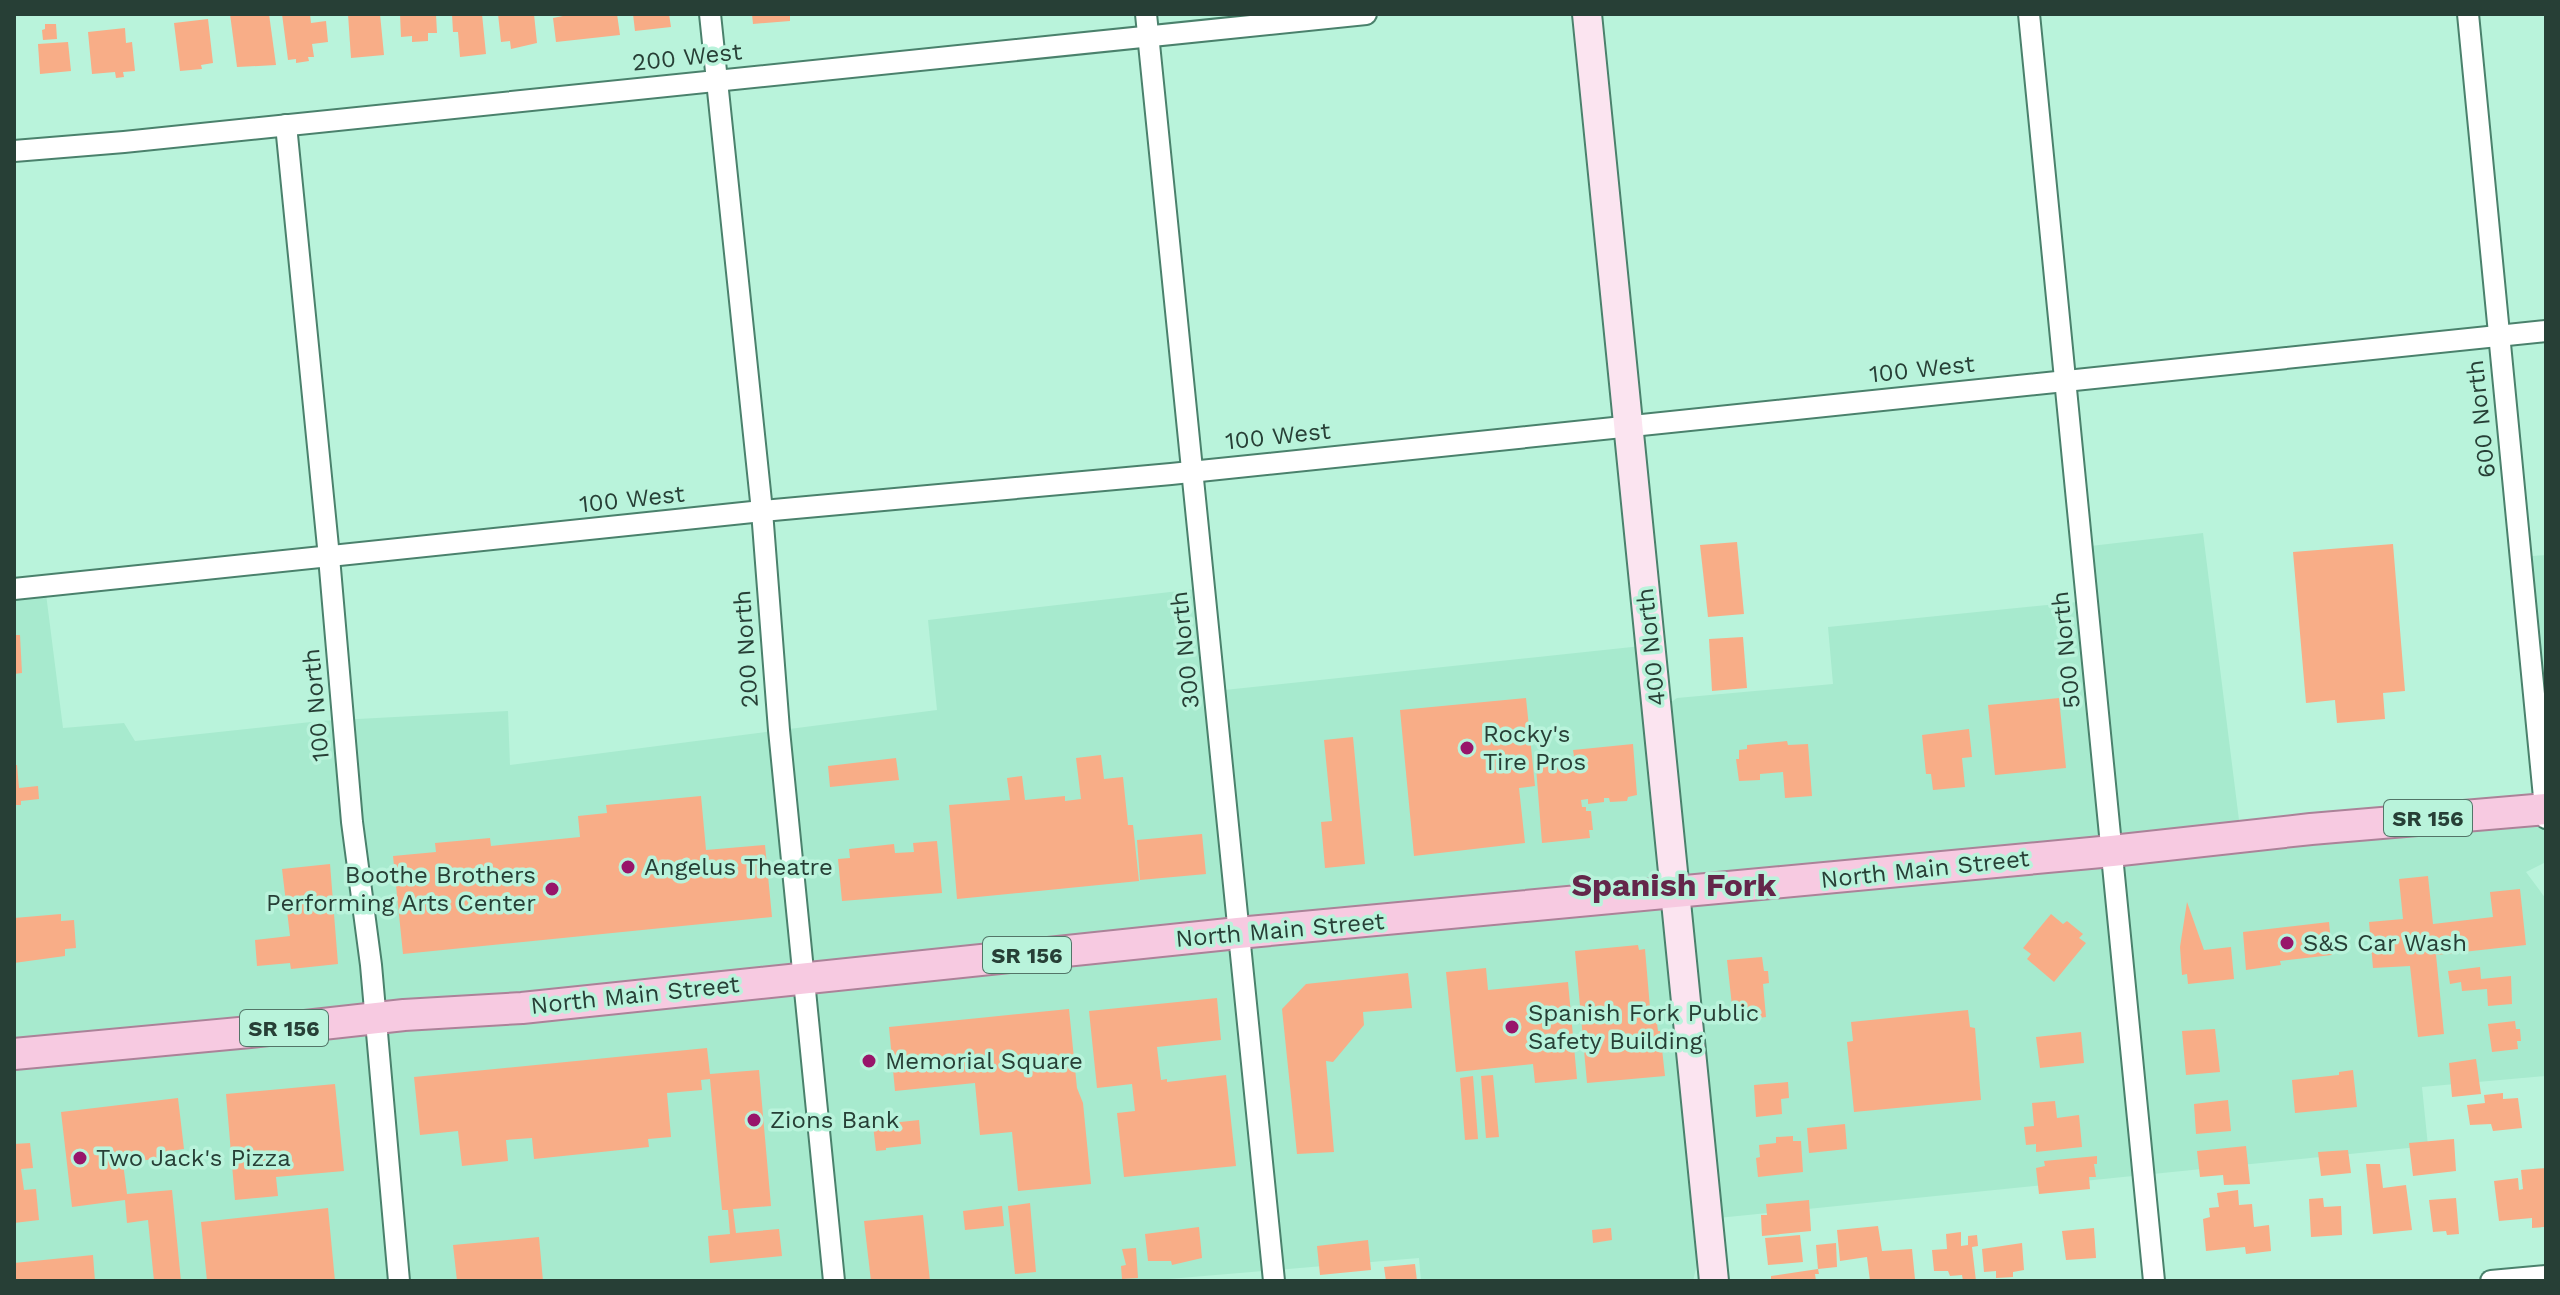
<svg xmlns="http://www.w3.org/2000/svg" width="2560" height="1295" viewBox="0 0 2560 1295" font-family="'Work Sans',sans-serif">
<rect width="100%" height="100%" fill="#b9f3db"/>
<polygon fill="#a7eace" points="2203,533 2241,836 2545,809 2521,557 2546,555 2546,862 2526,872 2546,899 2546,1076 2422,1087 2428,1146 1708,1219 1693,1281 1421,1281 1419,1258 1145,1281 14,1281 14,589 45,586 63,728 124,723 135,741 320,721 508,711 510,765 937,710 928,620 1205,588 1215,691 1651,645 1658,711 1677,698 1833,684 1828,627 2087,601 2082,547"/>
<g fill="#f8ad87">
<polygon points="230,14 269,14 276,65 237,67"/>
<polygon points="282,14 310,14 311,23 326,21 328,42 312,44 314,57 308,57 309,61 296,63 296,59 288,60"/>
<polygon points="348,14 380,14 384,55 351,58"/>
<polygon points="400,14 436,14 437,33 428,33 428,41 412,42 412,36 401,37"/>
<polygon points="452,14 482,14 486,54 460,57 458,32 453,32"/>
<polygon points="498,14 534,14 537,43 511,49 510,41 501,42"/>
<polygon points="573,14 617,14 620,35 556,42 553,18"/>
<polygon points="633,14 669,14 671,27 635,31"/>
<polygon points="752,14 790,14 790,21 753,24"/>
<polygon points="208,19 213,63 201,65 202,69 180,71 174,23"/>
<polygon points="45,24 56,24 57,39 43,40 42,30 45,29"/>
<polygon points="125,28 126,43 132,42 135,71 123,72 124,77 116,78 115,72 92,74 88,32"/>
<polygon points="68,42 71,71 40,74 38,44"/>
<polygon points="1737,542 1744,614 1708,617 1700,545"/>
<polygon points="2393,544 2405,691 2383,693 2385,719 2337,723 2335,700 2306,703 2293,552"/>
<polygon points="14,635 20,635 22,673 14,674"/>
<polygon points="1743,637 1747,688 1712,691 1709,639"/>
<polygon points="1526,698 1535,786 1519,788 1525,843 1414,856 1400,710"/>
<polygon points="2059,698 2066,768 1995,775 1988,705"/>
<polygon points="1969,729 1972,757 1962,758 1965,787 1933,790 1931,774 1926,774 1922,735"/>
<polygon points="1353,737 1365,864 1325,868 1321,822 1332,821 1324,740"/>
<polygon points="1787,741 1788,745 1808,744 1812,796 1785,798 1783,772 1760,774 1760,780 1739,781 1736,759 1739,759 1739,750 1747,749 1747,745"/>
<polygon points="1633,744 1637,795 1628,797 1627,801 1610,802 1609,798 1604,798 1604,802 1588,804 1588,799 1581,800 1582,807 1586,807 1586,811 1591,811 1593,830 1589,830 1590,838 1542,843 1536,767 1575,763 1573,750"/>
<polygon points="1101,755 1104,779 1123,777 1128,825 1133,825 1139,881 957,899 949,805 1010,800 1007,778 1022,776 1025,800 1065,796 1065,801 1081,799 1076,758"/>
<polygon points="896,758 899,780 830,787 828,766"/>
<polygon points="14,765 17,765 19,788 38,786 39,799 21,801 21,805 14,805"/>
<polygon points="701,796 706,850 765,845 772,917 403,954 393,856 436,852 435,843 490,838 491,846 580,837 578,816 607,813 606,805"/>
<polygon points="1202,834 1206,874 1140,880 1137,840"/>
<polygon points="937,841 942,893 842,901 838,859 850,858 849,849 894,844 895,853 914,852 913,843"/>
<polygon points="330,864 338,964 291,969 290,963 257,966 255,940 290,936 282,869"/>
<polygon points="2428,876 2433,924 2493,917 2490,892 2520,889 2526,945 2436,955 2444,1034 2418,1037 2410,966 2373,968 2369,922 2403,919 2399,879"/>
<polygon points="2187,902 2204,950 2231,947 2234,979 2188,984 2187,974 2182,975 2180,947"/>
<polygon points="61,914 61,921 74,920 76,948 65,949 65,956 14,963 14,918"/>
<polygon points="2051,914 2063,924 2067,921 2083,934 2079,938 2086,943 2054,982 2027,959 2031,954 2023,948"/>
<polygon points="2329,922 2332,955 2280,961 2281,965 2246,970 2243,932"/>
<polygon points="1638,945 1639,950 1645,949 1650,1008 1655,1008 1658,1031 1660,1031 1665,1076 1587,1083 1575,951"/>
<polygon points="1762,957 1764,971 1768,971 1769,983 1763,984 1766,1017 1752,1019 1751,1013 1733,1015 1727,960"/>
<polygon points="2480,967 2481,979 2511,976 2512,1004 2488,1006 2487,989 2462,991 2461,982 2450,984 2448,971"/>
<polygon points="1486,968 1488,990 1568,982 1577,1079 1535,1083 1533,1064 1456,1072 1446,972"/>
<polygon points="1408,973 1412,1008 1363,1012 1364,1025 1333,1062 1326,1061 1334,1152 1297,1154 1282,1009 1306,984"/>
<polygon points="1217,998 1221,1040 1157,1047 1161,1080 1167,1079 1167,1082 1226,1075 1236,1166 1124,1177 1117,1113 1135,1111 1132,1084 1097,1088 1089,1011"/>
<polygon points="1069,1009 1077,1088 1083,1103 1091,1184 1018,1191 1012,1132 980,1135 975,1083 895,1091 889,1027"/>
<polygon points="1968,1010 1970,1027 1975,1028 1981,1100 1854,1112 1847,1042 1853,1041 1851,1022"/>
<polygon points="2515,1021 2516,1029 2520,1029 2521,1041 2517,1041 2518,1049 2492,1052 2488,1024"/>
<polygon points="2215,1029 2220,1072 2186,1075 2182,1031"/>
<polygon points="2081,1032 2084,1063 2040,1068 2036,1037"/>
<polygon points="707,1048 710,1074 759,1070 771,1206 733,1209 736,1233 779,1229 782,1256 710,1263 708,1236 730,1234 728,1210 722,1210 710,1079 701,1080 702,1090 667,1093 671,1137 648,1139 649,1147 534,1159 532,1138 506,1140 508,1161 462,1166 458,1131 420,1135 414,1077"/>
<polygon points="2476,1059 2481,1094 2452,1097 2449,1063"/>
<polygon points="2353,1070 2357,1107 2295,1113 2292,1080 2339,1075 2339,1072"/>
<polygon points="1493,1075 1499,1137 1486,1138 1481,1076"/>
<polygon points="1473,1076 1478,1139 1465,1140 1460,1078"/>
<polygon points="1788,1082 1789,1098 1781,1099 1782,1114 1756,1117 1754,1085"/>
<polygon points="335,1084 344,1171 276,1177 278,1196 235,1200 226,1094"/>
<polygon points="2503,1093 2503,1099 2518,1098 2522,1128 2493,1131 2491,1124 2470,1125 2467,1105 2485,1103 2484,1095"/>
<polygon points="178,1098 184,1149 170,1151 171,1157 123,1163 127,1194 172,1190 181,1281 154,1281 148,1220 127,1223 125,1200 72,1207 61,1112"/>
<polygon points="2228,1100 2231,1131 2196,1134 2194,1104"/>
<polygon points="2055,1101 2057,1118 2079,1115 2082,1147 2036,1152 2036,1144 2026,1145 2024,1127 2034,1126 2032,1103"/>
<polygon points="919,1120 921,1144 886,1148 886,1150 876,1151 873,1125"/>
<polygon points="1845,1124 1847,1149 1809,1153 1807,1128"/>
<polygon points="1793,1136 1793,1141 1801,1141 1803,1172 1758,1177 1756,1158 1760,1157 1759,1145 1776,1143 1776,1137"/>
<polygon points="2454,1139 2456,1171 2413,1176 2409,1143"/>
<polygon points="30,1143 33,1168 21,1169 24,1190 36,1189 39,1220 14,1223 14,1144"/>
<polygon points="2246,1146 2250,1184 2224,1185 2223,1175 2200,1177 2197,1151"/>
<polygon points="2348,1150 2351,1173 2321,1176 2318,1152"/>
<polygon points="2097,1156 2097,1164 2094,1164 2096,1177 2089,1177 2090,1189 2039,1194 2036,1168 2045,1166 2044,1161"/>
<polygon points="2366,1164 2380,1164 2383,1188 2406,1185 2412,1230 2373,1234"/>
<polygon points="2546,1168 2546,1223 2544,1223 2544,1227 2532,1228 2532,1218 2499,1221 2494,1181 2518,1178 2519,1190 2523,1189 2521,1170"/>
<polygon points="2238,1190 2239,1205 2252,1204 2254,1227 2269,1225 2271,1251 2246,1254 2245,1247 2206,1251 2203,1219 2210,1217 2209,1208 2219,1207 2217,1193"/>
<polygon points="2323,1198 2324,1207 2341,1206 2342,1235 2311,1237 2309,1199"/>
<polygon points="2456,1198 2459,1234 2447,1235 2446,1231 2433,1232 2429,1200"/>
<polygon points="1809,1200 1811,1231 1762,1236 1761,1215 1767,1215 1766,1204"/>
<polygon points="1030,1203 1036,1272 1015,1274 1008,1206"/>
<polygon points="1002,1206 1004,1226 965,1230 963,1211"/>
<polygon points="328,1208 335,1281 207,1281 201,1222"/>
<polygon points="923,1215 930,1281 871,1281 864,1221"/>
<polygon points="1878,1226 1882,1251 1912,1249 1915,1279 1906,1279 1906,1281 1870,1281 1867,1257 1840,1261 1837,1230"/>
<polygon points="1199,1227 1202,1258 1172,1265 1171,1261 1148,1261 1145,1234"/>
<polygon points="1611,1228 1612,1240 1593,1243 1592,1230"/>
<polygon points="2094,1228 2096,1258 2066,1260 2062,1231"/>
<polygon points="1961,1232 1961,1246 1968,1245 1968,1236 1977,1235 1978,1246 1972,1247 1976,1281 1963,1281 1962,1275 1950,1276 1948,1271 1934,1271 1932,1250 1947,1249 1946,1234"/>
<polygon points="1800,1235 1803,1262 1768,1265 1765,1238"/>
<polygon points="539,1237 543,1281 457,1281 453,1245"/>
<polygon points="1368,1240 1371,1270 1320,1275 1317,1246"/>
<polygon points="1836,1243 1837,1267 1818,1269 1816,1245"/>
<polygon points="2022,1243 2024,1270 2013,1272 2013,1277 1996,1278 1996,1271 1984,1272 1982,1249"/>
<polygon points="1136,1248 1138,1278 1122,1279 1121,1266 1126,1265 1122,1249"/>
<polygon points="93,1255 95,1281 14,1281 14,1263"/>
<polygon points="1415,1264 1417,1281 1386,1281 1384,1267"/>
<polygon points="1818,1269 1819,1274 1815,1274 1816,1281 1771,1281 1771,1276"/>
</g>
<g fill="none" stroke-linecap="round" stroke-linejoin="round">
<defs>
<g id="minor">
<polyline points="710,14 762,511 779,730 834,1281"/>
<polyline points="1146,14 1274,1281"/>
<polyline points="2029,14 2154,1281"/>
<polyline points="2468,14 2546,818"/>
<polyline points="286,125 329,557 352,822 371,965 399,1281"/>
<polyline points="14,151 124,142 1366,14"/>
<polyline points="14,589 762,511 1171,474 2546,331"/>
<polyline points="2491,1281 2546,1276"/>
</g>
<polyline id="secondary" points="1587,14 1714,1281"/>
<polyline id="primary" points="14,1054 250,1032 404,1015 522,1008 1238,933 2112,851 2311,829 2546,809"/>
</defs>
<use href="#minor" stroke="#4a816c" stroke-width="24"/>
<use href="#secondary" stroke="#4a816c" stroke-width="32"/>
<use href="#primary" stroke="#ab8298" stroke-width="34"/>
<use href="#minor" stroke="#fff" stroke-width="20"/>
<use href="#secondary" stroke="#fbe4f0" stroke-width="28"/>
<use href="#primary" stroke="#f7cae1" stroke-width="30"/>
</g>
<g fill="#98156a" stroke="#b9f3db" stroke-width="3">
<circle cx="1467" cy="748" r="8"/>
<circle cx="628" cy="867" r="8"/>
<circle cx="552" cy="889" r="8"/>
<circle cx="2287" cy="943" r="8"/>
<circle cx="1512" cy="1027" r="8"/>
<circle cx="869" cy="1061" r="8"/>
<circle cx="754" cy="1120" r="8"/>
<circle cx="80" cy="1158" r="8"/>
</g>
<g text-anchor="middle" stroke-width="7" stroke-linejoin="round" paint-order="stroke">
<g fill="#b9f3db" stroke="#537568" stroke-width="2">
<rect x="2384" y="800" width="88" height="36" rx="6"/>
<rect x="983" y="937" width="88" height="36" rx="6"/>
<rect x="240" y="1010" width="88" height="36" rx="6"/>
</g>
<g font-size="22" font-weight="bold" fill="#273f36">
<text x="2428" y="826">SR 156</text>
<text x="1027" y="963">SR 156</text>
<text x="284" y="1036">SR 156</text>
</g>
<g font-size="24" fill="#273f36" stroke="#b9f3db">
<text transform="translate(687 57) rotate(-6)" y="8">200 West</text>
<text transform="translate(1922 369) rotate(-6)" y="8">100 West</text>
<text transform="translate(2481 419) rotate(-96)" y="8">600 North</text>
<text transform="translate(1278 436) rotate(-6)" y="8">100 West</text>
<text transform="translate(632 499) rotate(-6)" y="8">100 West</text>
<text transform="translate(1651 647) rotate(-96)" y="8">400 North</text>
<text transform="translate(746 649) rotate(-94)" y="8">200 North</text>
<text transform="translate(1185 650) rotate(-96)" y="8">300 North</text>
<text transform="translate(2066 650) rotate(-96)" y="8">500 North</text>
<text transform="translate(316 705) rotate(-95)" y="8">100 North</text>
<text transform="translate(1925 869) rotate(-6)" y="8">North Main Street</text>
<text transform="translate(1280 930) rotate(-5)" y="8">North Main Street</text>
<text transform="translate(635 995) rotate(-6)" y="8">North Main Street</text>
</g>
<g font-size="24" fill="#273f36" stroke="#b9f3db" text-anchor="start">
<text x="1483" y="742">Rocky's<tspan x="1483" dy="28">Tire Pros</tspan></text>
<text x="644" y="875">Angelus Theatre</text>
<text x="536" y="883" text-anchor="end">Boothe Brothers<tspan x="536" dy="28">Performing Arts Center</tspan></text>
<text x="2303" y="951">S&amp;S Car Wash</text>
<text x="1528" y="1021">Spanish Fork Public<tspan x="1528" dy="28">Safety Building</tspan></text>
<text x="885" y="1069">Memorial Square</text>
<text x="770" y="1128">Zions Bank</text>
<text x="96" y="1166">Two Jack's Pizza</text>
</g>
<g font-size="32" font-weight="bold" fill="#64264a" stroke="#b9f3db">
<text x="1674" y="896">Spanish Fork</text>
</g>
</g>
<rect width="2560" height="1295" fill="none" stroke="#273f36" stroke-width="32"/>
</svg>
